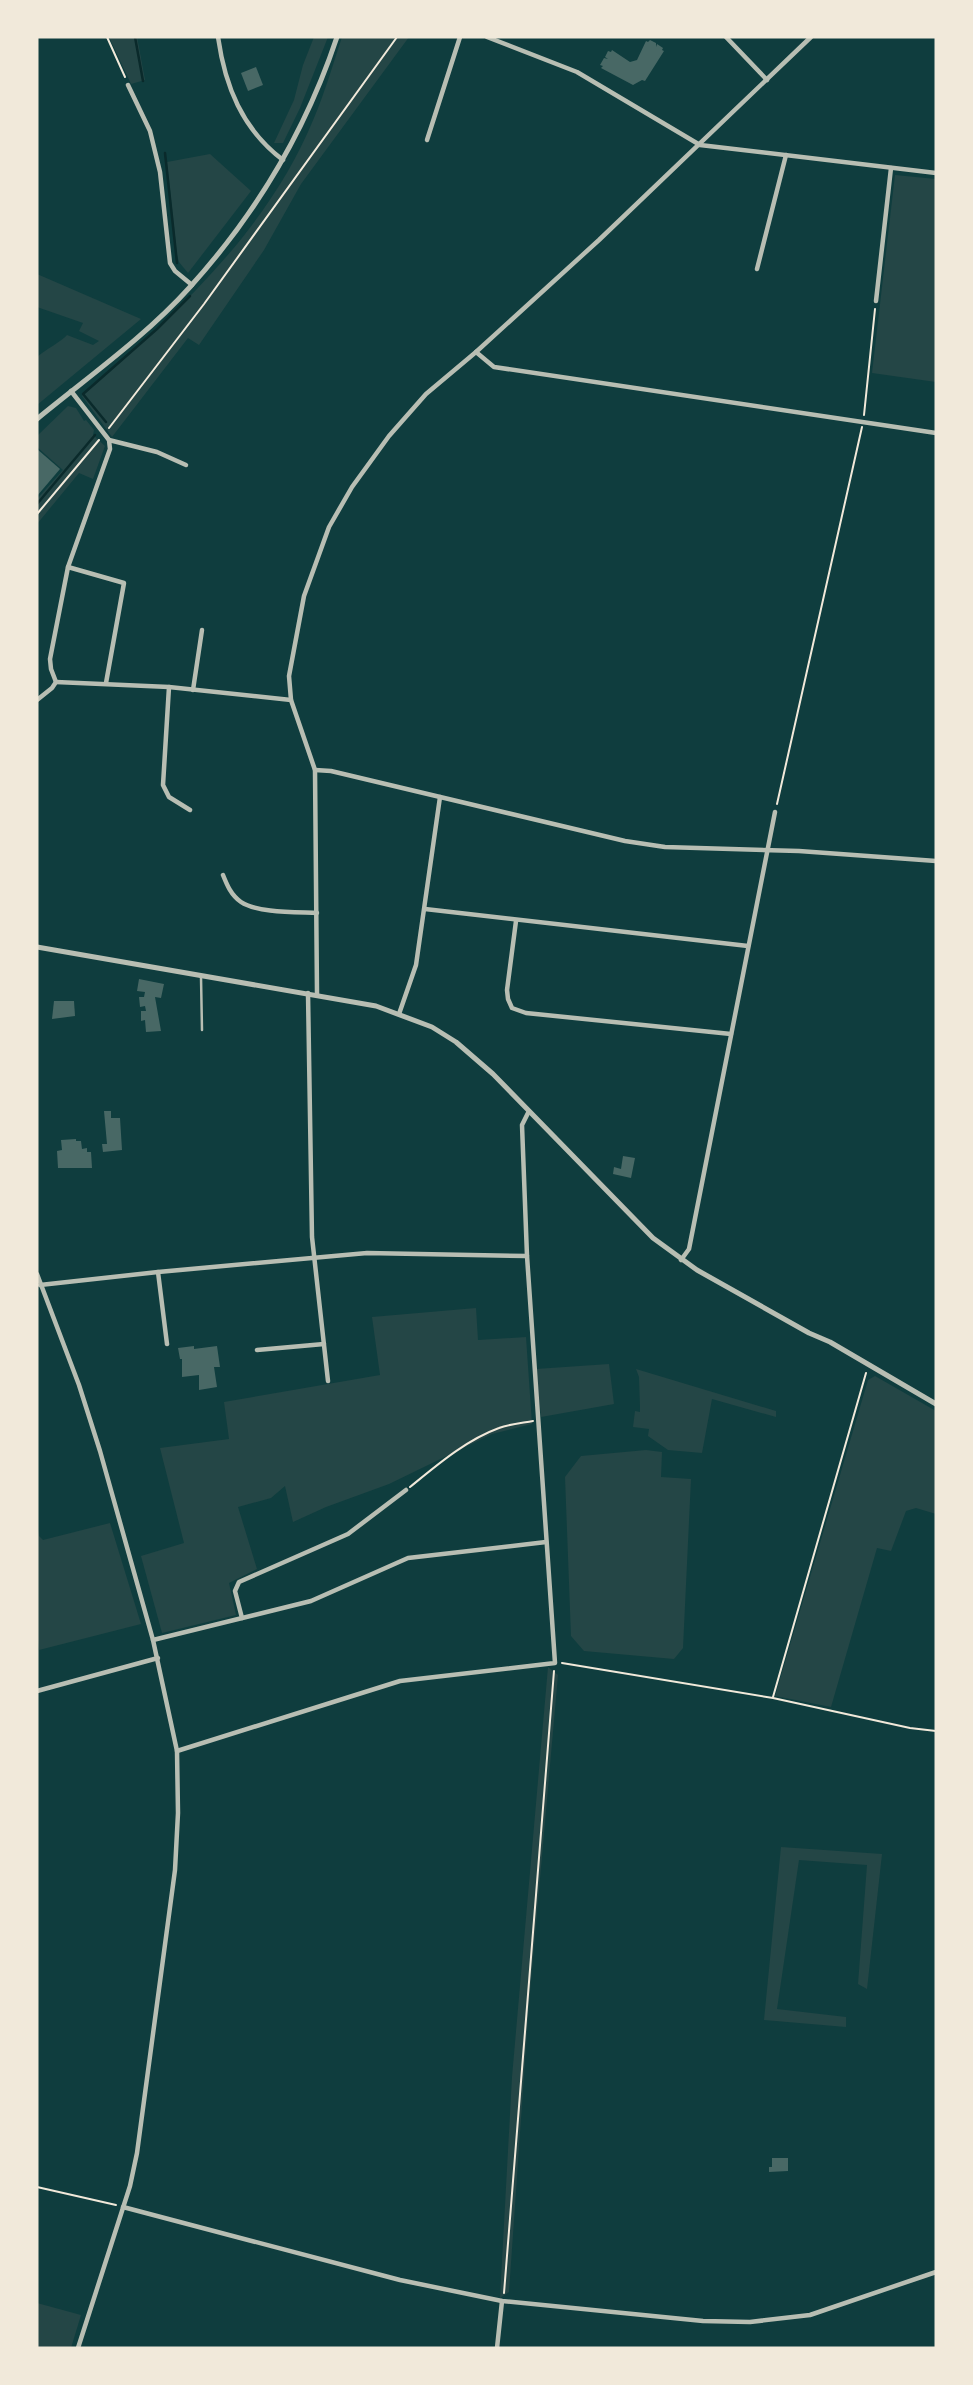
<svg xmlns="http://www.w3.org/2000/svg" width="973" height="2385" viewBox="0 0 973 2385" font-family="Rubik,sans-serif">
<rect width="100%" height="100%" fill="#0f3d3e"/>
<g fill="#244646">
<polygon points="109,37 137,37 145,80 131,84"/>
<polygon points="314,37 328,37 300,108 283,143 274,143 294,100 303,65"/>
<path d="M342,37H409L301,184L264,250L199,345L188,338L112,437L82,396C173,316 267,233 314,118C325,92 333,64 342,37Z"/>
<polygon points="210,154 251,191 188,273 179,262 177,255 167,162"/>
<polygon points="895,175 936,179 936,382 872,373"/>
<path d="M37,274L141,319L37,405V357C45,350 62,341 67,335L93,345L99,341L79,331L83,323L37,307Z"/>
<polygon points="68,406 76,408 84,421 86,420 94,430 93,435 105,446 93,479 79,473 37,524 37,499 63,470 37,447 37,436"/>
<polygon points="476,1308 478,1340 526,1337 532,1424 492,1434 389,1484 326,1507 293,1522 285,1486 271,1498 238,1507 257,1569 229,1583 236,1615 162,1633 141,1556 184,1543 160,1448 229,1439 224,1402 380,1375 372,1317"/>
<polygon points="609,1364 614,1404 541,1417 536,1369"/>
<polygon points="636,1369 776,1411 776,1417 712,1399 702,1453 668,1450 648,1436 649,1429 633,1427 635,1411 640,1412 640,1407 639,1377"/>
<polygon points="875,1376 936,1411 936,1514 916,1508 906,1511 891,1551 877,1548 831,1707 775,1696 868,1380"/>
<polygon points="646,1450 662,1452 661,1477 691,1479 683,1648 674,1659 584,1651 571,1636 565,1477 581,1456"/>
<polygon points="110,1523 141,1624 39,1650 37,1632 37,1525 39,1536 43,1540"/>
<polygon points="548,1667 558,1675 529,2003 509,2292 500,2298 512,2077"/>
<polygon points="781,1847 882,1854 867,1989 858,1984 867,1865 799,1860 777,2009 846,2017 846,2027 764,2020"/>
<polygon points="37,2303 81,2315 71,2348 37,2348"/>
</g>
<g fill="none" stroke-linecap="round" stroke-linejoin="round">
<g stroke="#0a2a2b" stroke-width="2.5">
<polyline points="135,37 143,81"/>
<polyline points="165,153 177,263"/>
<polyline points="106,422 83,394 157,329 190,296"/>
<polyline points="37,504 95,435"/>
</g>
</g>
<g fill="#486865">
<polygon points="650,40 656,43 656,47 657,44 663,48 662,50 664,51 645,81 642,80 633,85 601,68 603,66 600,65 604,58 608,59 605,57 608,51 611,52 612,50 630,62 637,60 646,41 648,42"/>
<polygon points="256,67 263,85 248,91 241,73"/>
<polygon points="37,449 60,469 37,496"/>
<polygon points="139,979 164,984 161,998 155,997 161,1031 146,1032 145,1020 141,1021 141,1011 146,1011 145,1006 140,1007 139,997 144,997 145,992 137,991"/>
<polygon points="54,1001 74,1001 75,1016 52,1019"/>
<polygon points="104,1111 111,1111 111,1118 120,1118 122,1150 103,1152 102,1144 107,1144"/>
<polygon points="76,1139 76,1141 81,1141 82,1149 87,1148 87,1152 91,1152 92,1168 58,1168 57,1151 62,1150 61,1140"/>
<polygon points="623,1156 635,1158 631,1178 613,1174 614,1167 621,1169"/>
<polygon points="194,1346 194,1349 217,1346 220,1367 214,1367 217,1387 199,1390 199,1375 182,1377 182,1359 180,1359 178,1348"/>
<polygon points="772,2158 788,2158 788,2171 769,2172 769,2167 772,2167"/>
</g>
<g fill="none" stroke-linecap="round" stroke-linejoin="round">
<g stroke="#f1e9da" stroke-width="2">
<polyline points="107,37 125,77"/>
<polyline points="864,415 875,309"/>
<polyline points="109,428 204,304 397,37"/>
<polyline points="37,514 99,440"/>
<polyline points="777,804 862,427"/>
<path d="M410,1487C437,1465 466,1440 499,1428C509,1424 522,1423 533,1421"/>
<polyline points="562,1663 773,1698 910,1728 936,1731"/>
<polyline points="773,1697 866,1373"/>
<polyline points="37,2187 116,2205"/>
<polyline points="504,2293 554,1671"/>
</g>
<polyline stroke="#b8beb3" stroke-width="2.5" points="201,977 202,1030"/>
<g stroke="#b8beb3" stroke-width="4.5">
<path d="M218,37C225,86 242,129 283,160"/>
<polyline points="487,37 577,72 700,145 936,173"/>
<polyline points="726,37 767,80"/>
<polyline points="128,85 150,131 160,172 170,263 175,271 192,285"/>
<polyline points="427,140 460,37"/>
<polyline points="757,269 786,155"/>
<polyline points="876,301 891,168"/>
<polyline points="476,352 494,367 936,433"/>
<polyline points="109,440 157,452 186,465"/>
<polyline points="68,567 124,583 106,683"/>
<polyline points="56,682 51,669 50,659 68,567 110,449 109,440 71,391"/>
<polyline points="56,682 169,687 291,700"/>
<polyline points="169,687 163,785 169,797 190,810"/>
<polyline points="193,690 202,630"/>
<polyline points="37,700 52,688 56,682"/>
<polyline points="315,770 331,771 625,841 665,847 799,851 936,861"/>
<path d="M223,875C227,885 231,895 241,902C257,913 297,912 317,913"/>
<polyline points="425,909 748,946"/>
<polyline points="516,921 507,990 508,999 512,1008 526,1013 731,1034"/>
<polyline points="308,993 312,1237 328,1381"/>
<polyline points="317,994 315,770 291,700 289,676 304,596 329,527 352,487 389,436 426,394 476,352 599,240 811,37"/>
<polyline points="399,1014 416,965 440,797"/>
<polyline points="681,1260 689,1249 775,812"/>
<polyline points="158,1272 167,1344"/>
<polyline points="37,1274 79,1385 100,1451 153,1640 177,1751 178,1813 175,1870 137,2153 130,2186 78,2348"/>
<polyline points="40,1285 158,1272 367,1253 527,1256"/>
<polyline points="257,1350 324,1344"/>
<polyline points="242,1618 235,1591 239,1582 348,1534 406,1490"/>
<polyline points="153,1640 311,1601 408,1558 546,1542"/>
<polyline points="37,1691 158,1658"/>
<polyline points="177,1751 400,1681 555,1663 527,1256 522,1125 529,1111"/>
<polyline points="123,2207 400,2280 502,2301 703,2321 750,2322 810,2315 936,2272"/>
<polyline points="497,2348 502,2301"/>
</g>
<g stroke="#b8beb3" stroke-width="5">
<path d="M37,419C88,377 145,337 190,287C256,214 306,130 337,37"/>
<polyline points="37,947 376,1006 432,1027 456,1042 493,1074 653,1238 697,1270 809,1333 830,1342 936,1404"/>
</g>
</g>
<rect width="973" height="2385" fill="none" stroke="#f1e9da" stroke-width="77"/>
</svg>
